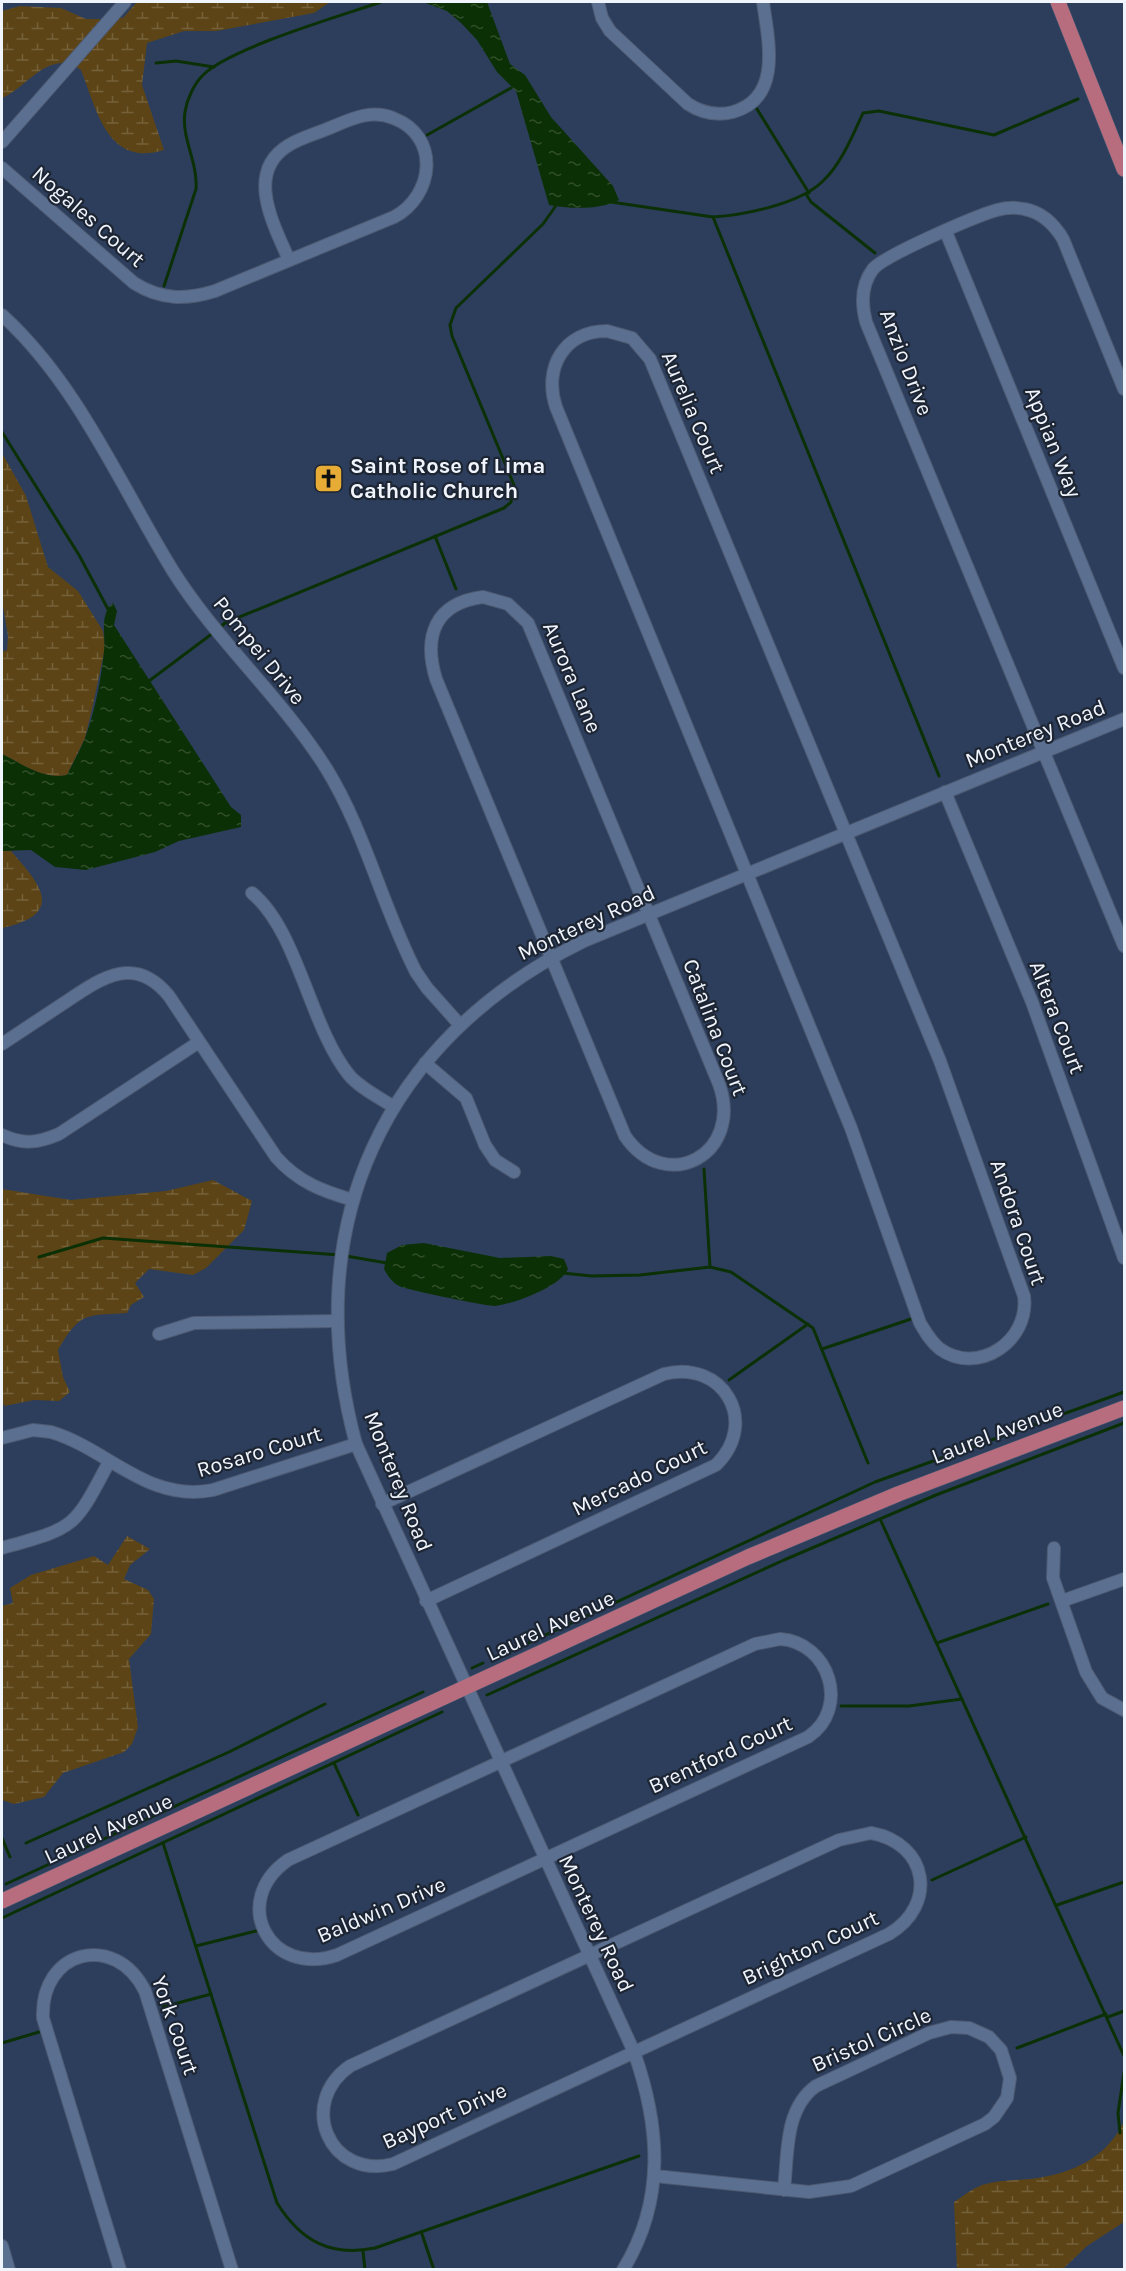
<svg xmlns="http://www.w3.org/2000/svg" width="1126" height="2271" viewBox="0 0 1126 2271" font-family="Karla,sans-serif">
<defs>
<pattern id="wetland-marsh" width="20" height="14" patternUnits="userSpaceOnUse" patternTransform="scale(1.5)"><rect width="20" height="14" fill="#5c4416"/><path d="M1 5h8M5 5V1M11 12h8M15 12V8" fill="none" stroke="#746039"/></pattern>
<pattern id="water-ripples" width="26" height="14" patternUnits="userSpaceOnUse" patternTransform="scale(1.5)"><rect width="26" height="14" fill="#0c3005"/><path d="M2 4q2-2 4 0t4 0M15 11q2-2 4 0t4 0" fill="none" stroke="#304f2a"/></pattern>
</defs>
<rect width="100%" height="100%" fill="#2c3e5c"/>
<g fill="url(#wetland-marsh)">
<path d="M137,2H330L314,13L216,31H184L147,43L142,85L164,150C107,168 96,108 81,70L75,66L117,18H123Z"/>
<path d="M20,6L61,8L86,19H104L65,63C39,62 24,89 2,98V11Z"/>
<path d="M2,453L26,496L48,567L78,591L103,631L105,648L92,709L85,738L67,775C43,780 22,764 2,754V652L7,650L8,636L2,600Z"/>
<path d="M2,851H11C40,884 67,914 2,928Z"/>
<path d="M213,1180L252,1201L244,1230L206,1268L193,1275L149,1269L135,1283L144,1297L131,1305L127,1313C85,1316 81,1311 58,1350L63,1377L70,1392L59,1401L34,1400L4,1406L2,1398V1189L71,1200L166,1191Z"/>
<polygon points="127,1536 150,1549 130,1565 124,1579 148,1590 154,1599 151,1634 129,1659 138,1727 132,1744 124,1752 63,1773 44,1797 14,1804 2,1800 2,1606 13,1603 10,1588 31,1575 94,1556 108,1565"/>
<path d="M1124,2121V2222L1087,2246L1063,2269H957L954,2202C963,2196 972,2189 982,2185C1002,2179 1023,2181 1043,2177C1078,2171 1109,2154 1124,2121Z"/>
</g>
<g fill="url(#water-ripples)">
<path d="M423,2H487L510,64L525,75L551,117L613,186L619,200C601,210 569,209 549,205L516,91L497,72L477,40L461,23L447,11Z"/>
<path d="M113,603L117,611L114,625L231,807L241,815V827L179,841L155,852L86,870L55,867L31,850L2,851V754C22,764 44,780 67,775C73,763 80,750 85,738C95,711 101,680 104,651C106,636 99,614 113,603Z"/>
<path d="M424,1243L500,1258L551,1256L564,1259L568,1269C560,1287 514,1304 495,1306C486,1306 407,1290 399,1286C393,1283 387,1275 384,1269L387,1253L402,1245Z"/>
</g>
<g fill="none" stroke-linecap="round" stroke-linejoin="round">
<g stroke="#0c3005" stroke-width="3">
<polyline points="156,63 176,61 214,67"/>
<polyline points="757,109 809,193"/>
<polyline points="427,135 511,88"/>
<polyline points="806,194 811,202 875,253"/>
<path d="M611,202L713,217C744,215 800,204 823,181C841,164 853,135 863,113L879,111L994,135L1078,99"/>
<polyline points="713,217 939,776"/>
<path d="M164,286L196,189C198,162 181,138 185,112C187,99 194,84 203,75C230,48 340,16 381,2"/>
<polyline points="2,432 79,555 109,611"/>
<polyline points="435,536 456,589"/>
<polyline points="218,629 225,623 504,508 511,502 514,485 452,336 450,325 456,308 543,224 555,207"/>
<polyline points="149,681 213,633"/>
<polyline points="704,1169 710,1267"/>
<polyline points="346,1256 387,1263"/>
<polyline points="39,1257 103,1238 340,1255"/>
<polyline points="562,1273 592,1276 640,1275 710,1267 731,1272 813,1328 868,1463"/>
<polyline points="822,1349 911,1319"/>
<polyline points="729,1380 808,1324"/>
<polyline points="881,1521 1124,2056"/>
<polyline points="937,1643 1048,1604"/>
<polyline points="496,1658 875,1482 1124,1392"/>
<polyline points="472,1668 483,1663"/>
<polyline points="487,1695 784,1560 936,1495 1124,1423"/>
<polyline points="841,1706 909,1706 962,1699"/>
<polyline points="334,1763 358,1815"/>
<polyline points="2,1838 10,1857"/>
<polyline points="26,1843 229,1752 325,1704"/>
<path d="M163,1843L277,2203C301,2241 330,2257 375,2248L639,2156"/>
<polyline points="932,1880 1026,1837"/>
<polyline points="6,1884 423,1692"/>
<polyline points="1057,1905 1124,1882"/>
<polyline points="2,1918 442,1712"/>
<polyline points="196,1946 256,1931"/>
<polyline points="163,2007 211,1994"/>
<polyline points="1108,2017 1124,2011"/>
<polyline points="2,2043 39,2032"/>
<polyline points="1017,2048 1106,2014"/>
<polyline points="1120,2133 1118,2113 1124,2073"/>
<polyline points="422,2234 434,2270"/>
<polyline points="363,2251 365,2270"/>
</g>
<defs>
<g id="minor">
<path d="M598,2L602,18L610,31L688,104C702,113 717,116 733,112C783,98 768,39 763,2"/>
<polyline points="2,142 125,2"/>
<path d="M2,168L134,283C161,300 186,300 215,291L394,217C434,196 441,136 393,118C372,109 351,119 332,127C318,133 302,137 289,145C244,172 274,225 289,260"/>
<polyline points="946,232 1124,668"/>
<path d="M2,315C78,384 120,485 173,571C217,641 282,698 326,768C365,831 382,906 416,972L427,988L460,1025"/>
<path d="M607,331L632,338L650,359L940,1061L1024,1296C1030,1341 978,1376 940,1349C931,1342 926,1333 920,1323L851,1128L556,407C543,368 564,331 607,331Z"/>
<path d="M1124,389L1063,239C1054,224 1041,212 1024,209C1015,207 1005,208 997,210C976,216 885,255 873,269C861,285 861,303 866,322L1124,946"/>
<path d="M483,597L508,604L528,623L719,1084C744,1154 666,1196 625,1136L436,679C423,636 435,603 483,597Z"/>
<polyline points="945,792 1032,1002 1124,1258"/>
<path d="M252,893C298,931 310,1027 349,1075C360,1088 380,1098 394,1107"/>
<path d="M2,1044C22,1031 43,1017 64,1003C100,979 134,953 169,996L276,1157C298,1182 322,1191 353,1200"/>
<polyline points="425,1063 466,1098 485,1145 495,1160 514,1172"/>
<path d="M2,1135C23,1145 38,1143 59,1134L199,1042"/>
<polyline points="159,1334 194,1323 336,1321"/>
<path d="M2,1438L33,1430L51,1432C108,1449 148,1503 213,1490L356,1444"/>
<path d="M382,1504L664,1374C723,1359 760,1422 716,1465L426,1601"/>
<path d="M2,1548C76,1527 73,1530 109,1462"/>
<polyline points="1054,1548 1053,1578 1086,1672 1102,1698 1124,1710"/>
<polyline points="1062,1601 1124,1579"/>
<path d="M780,1639C829,1642 851,1708 808,1737L337,1955C269,1978 229,1901 288,1860L755,1644Z"/>
<path d="M871,1833C928,1843 938,1905 889,1934L393,2164C329,2180 297,2103 350,2066L839,1840Z"/>
<path d="M655,2176L809,2192L851,2186L985,2124L994,2117L1007,2098L1010,2078L1001,2050L989,2037L969,2028L951,2027L929,2033L816,2086C784,2109 788,2155 784,2190"/>
<polyline points="2,2246 9,2270"/>
<path d="M120,2270L43,2018C40,1950 115,1931 145,1991L232,2270"/>
<path d="M623,2270C666,2200 660,2126 634,2052L356,1444C297,1228 383,1039 584,941L1124,719"/>
</g>
<g id="major">
<polyline points="1058,2 1124,169"/>
<polyline points="2,1901 748,1557 898,1494 1124,1408"/>
</g>
</defs>
<use href="#minor" stroke="#4d5a72" stroke-width="14"/>
<use href="#major" stroke="#4d5a72" stroke-width="16"/>
<use href="#minor" stroke="#5b6f90" stroke-width="12"/>
<use href="#major" stroke="#b76d7d" stroke-width="15"/>
</g>
<defs>
<symbol id="church-square" viewBox="-11 -11 22 22"><rect x="-9" y="-9" width="18" height="18" rx="4" fill="#e7ac36" stroke="#1d2533"/><path d="M-1.2-6h2.4v3.5h3.3v2.4h-3.3V6h-2.4V-.1h-3.3v-2.4h3.3Z" fill="#111"/></symbol>
</defs>
<g fill-rule="evenodd">
<use href="#church-square" x="312" y="462" width="33" height="33"/>
</g>
<g text-anchor="middle" stroke-width="4.5" stroke-linejoin="round" paint-order="stroke">
<g font-size="22" fill="#f0f5fd" stroke="#1d2533">
<text transform="translate(89 216) rotate(41)" y="8">Nogales Court</text>
<text transform="translate(907 362) rotate(69)" y="8">Anzio Drive</text>
<text transform="translate(694 412) rotate(67)" y="8">Aurelia Court</text>
<text transform="translate(1054 442) rotate(68)" y="8">Appian Way</text>
<text transform="translate(260 650) rotate(51)" y="8">Pompei Drive</text>
<text transform="translate(573 677) rotate(67)" y="8">Aurora Lane</text>
<text transform="translate(1035 733) rotate(-22)" y="8">Monterey Road</text>
<text transform="translate(586 922) rotate(-25)" y="8">Monterey Road</text>
<text transform="translate(1058 1017) rotate(69)" y="8">Altera Court</text>
<text transform="translate(716 1027) rotate(69)" y="8">Catalina Court</text>
<text transform="translate(1019 1222) rotate(71)" y="8">Andora Court</text>
<text transform="translate(997 1432) rotate(-21)" y="8">Laurel Avenue</text>
<text transform="translate(259 1451) rotate(-17)" y="8">Rosaro Court</text>
<text transform="translate(639 1477) rotate(-26)" y="8">Mercado Court</text>
<text transform="translate(399 1481) rotate(68)" y="8">Monterey Road</text>
<text transform="translate(550 1625) rotate(-25)" y="8">Laurel Avenue</text>
<text transform="translate(720 1754) rotate(-25)" y="8">Brentford Court</text>
<text transform="translate(108 1828) rotate(-25)" y="8">Laurel Avenue</text>
<text transform="translate(381 1909) rotate(-23)" y="8">Baldwin Drive</text>
<text transform="translate(597 1923) rotate(65)" y="8">Monterey Road</text>
<text transform="translate(810 1947) rotate(-25)" y="8">Brighton Court</text>
<text transform="translate(176 2025) rotate(71)" y="8">York Court</text>
<text transform="translate(871 2039) rotate(-24)" y="8">Bristol Circle</text>
<text transform="translate(444 2115) rotate(-24)" y="8">Bayport Drive</text>
</g>
<g font-size="22" font-weight="bold" fill="#f0f5fd" stroke="#1d2533" text-anchor="start">
<text x="350" y="473">Saint Rose of Lima<tspan x="350" dy="25">Catholic Church</tspan></text>
</g>
</g>
<rect width="1126" height="2271" fill="none" stroke="#f0f5fd" stroke-width="6"/>
</svg>
